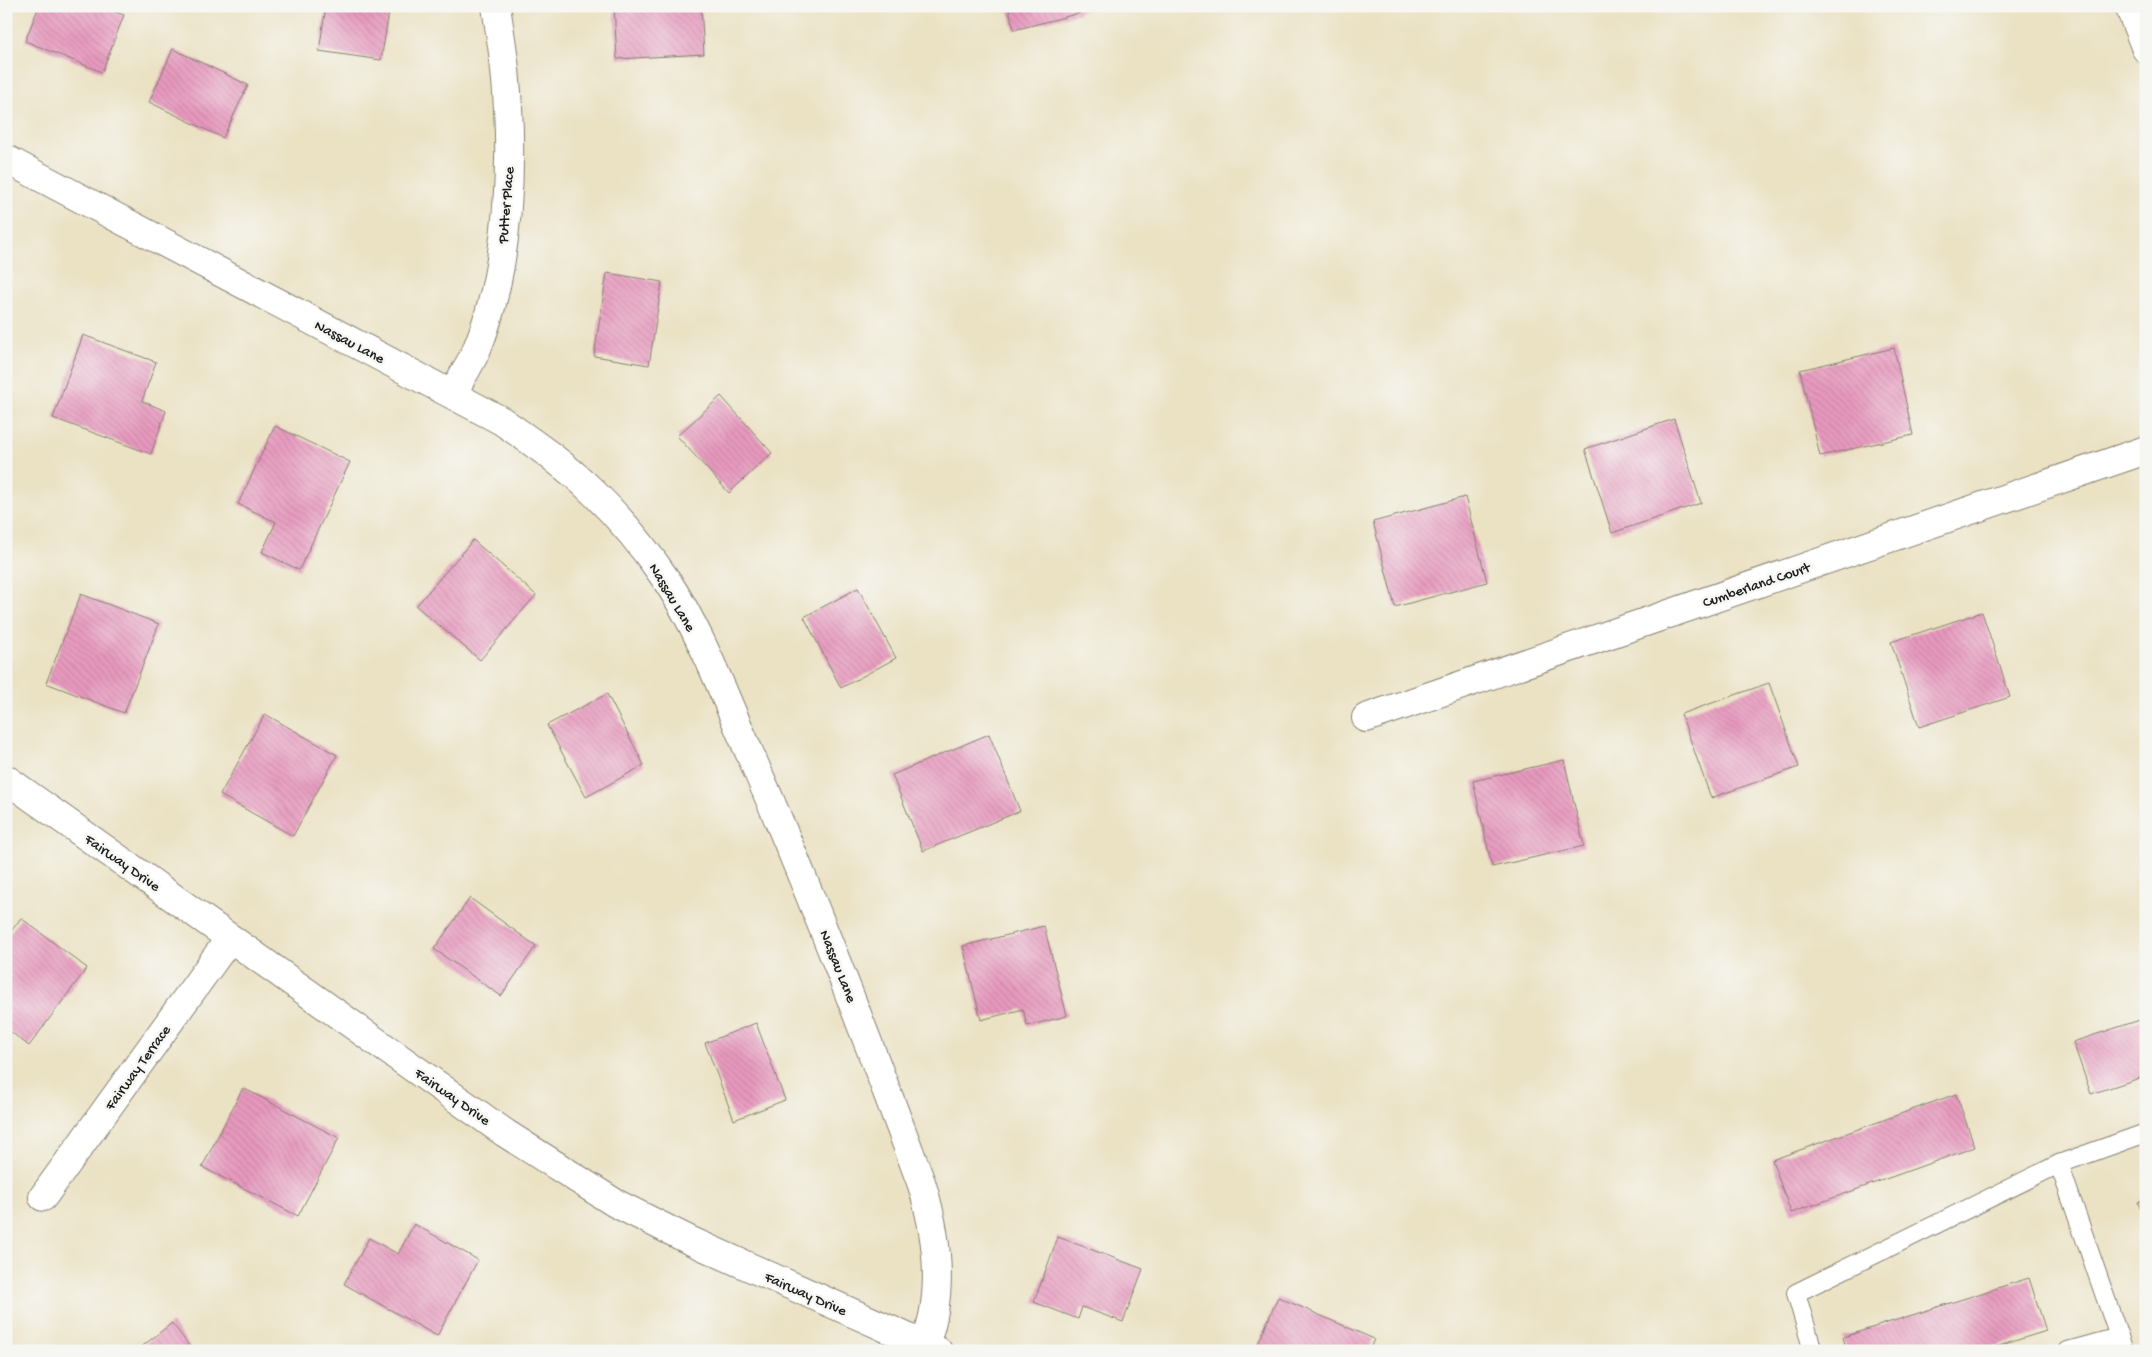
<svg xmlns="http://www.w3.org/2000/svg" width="2152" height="1357" viewBox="0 0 2152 1357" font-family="'Gochi Hand',sans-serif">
<defs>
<pattern id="building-back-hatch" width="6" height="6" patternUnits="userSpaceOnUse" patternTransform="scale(1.25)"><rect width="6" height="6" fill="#e799be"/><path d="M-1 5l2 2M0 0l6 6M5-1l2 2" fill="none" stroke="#c683a3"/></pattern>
</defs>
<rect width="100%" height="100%" fill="#f6f6f2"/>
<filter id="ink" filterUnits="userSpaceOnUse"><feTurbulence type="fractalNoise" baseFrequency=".02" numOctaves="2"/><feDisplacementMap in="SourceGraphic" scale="10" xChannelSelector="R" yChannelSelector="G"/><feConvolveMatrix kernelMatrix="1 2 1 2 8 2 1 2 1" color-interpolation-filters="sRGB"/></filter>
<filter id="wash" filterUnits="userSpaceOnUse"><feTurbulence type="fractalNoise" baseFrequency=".0096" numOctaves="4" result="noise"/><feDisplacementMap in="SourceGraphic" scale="20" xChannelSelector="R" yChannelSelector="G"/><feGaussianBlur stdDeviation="1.12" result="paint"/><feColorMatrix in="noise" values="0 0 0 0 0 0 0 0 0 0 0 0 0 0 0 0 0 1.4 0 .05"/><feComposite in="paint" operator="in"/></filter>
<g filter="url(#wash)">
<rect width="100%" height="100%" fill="#ebe2c4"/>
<g id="blocks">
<g fill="url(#building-back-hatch)">
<polygon points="39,6 101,6 124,15 102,72 25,41"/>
<polygon points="326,6 390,6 381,60 319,51"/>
<polygon points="614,6 701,6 704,54 617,59"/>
<polygon points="1008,6 1095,6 1095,7 1080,11 1080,13 1014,30"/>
<polygon points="173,49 248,85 223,138 149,102"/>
<polygon points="607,273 662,282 649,365 594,356"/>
<polygon points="83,335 156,362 142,401 166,411 151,454 53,418"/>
<polygon points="1894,348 1913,435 1820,456 1800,370"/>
<polygon points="721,396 772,453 729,493 677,436"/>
<polygon points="1674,419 1701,503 1612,533 1585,449"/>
<polygon points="275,426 350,462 299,570 262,552 276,522 238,504"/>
<polygon points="1465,497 1487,582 1395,607 1373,522"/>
<polygon points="473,540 536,595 480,660 416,606"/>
<polygon points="858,588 896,658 841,688 804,617"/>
<polygon points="81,594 159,624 124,713 46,683"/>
<polygon points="1982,612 2010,697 1919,727 1891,642"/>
<polygon points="1769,683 1799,767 1711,798 1681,714"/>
<polygon points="607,694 644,765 586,797 547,725"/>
<polygon points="265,714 337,755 293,836 220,795"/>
<polygon points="989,734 1020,811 923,851 892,775"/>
<polygon points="1564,760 1584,846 1492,867 1473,781"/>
<polygon points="470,898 536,946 501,996 434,949"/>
<polygon points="21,918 87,968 29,1046 6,1028 6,938"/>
<polygon points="1044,926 1067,1016 1027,1026 1023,1009 981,1020 963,946"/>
<polygon points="2146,1018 2146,1076 2091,1094 2073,1042"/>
<polygon points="756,1023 785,1100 734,1120 705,1043"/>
<polygon points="243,1088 339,1138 298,1216 202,1167"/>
<polygon points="1956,1094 1975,1147 1791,1213 1772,1160"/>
<polygon points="2146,1200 2146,1222 2145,1222 2138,1202"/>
<polygon points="414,1224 478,1260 437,1336 344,1284 369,1238 398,1254"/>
<polygon points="1058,1237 1143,1269 1123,1322 1082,1307 1078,1319 1034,1302"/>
<polygon points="2029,1278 2046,1331 1983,1351 1847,1351 1843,1337"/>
<polygon points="1278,1297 1374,1339 1369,1351 1255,1351"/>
<polygon points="172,1323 193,1351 142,1351 140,1348"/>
</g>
</g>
</g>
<g filter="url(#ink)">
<use href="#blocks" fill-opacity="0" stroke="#847f70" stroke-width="1"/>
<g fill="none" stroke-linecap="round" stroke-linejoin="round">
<defs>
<g id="service">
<polyline points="1813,1351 1796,1293 2059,1164"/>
<polyline points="2068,1351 2119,1337"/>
<polyline points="2124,1351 2059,1164 2146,1133"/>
</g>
<g id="minor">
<path d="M6,159L502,421C533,443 566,465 593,492C621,519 646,550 667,581C701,632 725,698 750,754C813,897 868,1040 922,1185C938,1238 945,1299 922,1351"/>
<path d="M452,394C460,380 469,366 476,351C510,270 514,157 505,70C503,49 499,27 496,6"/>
<polyline points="1366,718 2146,450"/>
<polyline points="6,779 505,1133 615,1203 689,1240 938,1351"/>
<polyline points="43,1197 230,938"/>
</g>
<polyline id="tertiary" points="2129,6 2146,49"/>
</defs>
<use href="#service" stroke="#847f70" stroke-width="20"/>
<use href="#minor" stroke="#847f70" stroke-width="30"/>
<use href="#tertiary" stroke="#847f70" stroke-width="30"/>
<use href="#service" stroke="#fff" stroke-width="18"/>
<use href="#minor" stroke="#fff" stroke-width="28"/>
<use href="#tertiary" stroke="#fff" stroke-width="28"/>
</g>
</g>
<g text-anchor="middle" stroke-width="5" stroke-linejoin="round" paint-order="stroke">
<g font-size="15" fill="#1c1c1c" stroke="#f6f6f2">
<text transform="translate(505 205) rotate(-85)" y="5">Putter Place</text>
<text transform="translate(350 341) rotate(28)" y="5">Nassau Lane</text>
<text transform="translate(1756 584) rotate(-19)" y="5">Cumberland Court</text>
<text transform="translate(673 597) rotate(59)" y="5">Nassau Lane</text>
<text transform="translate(123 862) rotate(35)" y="5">Fairway Drive</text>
<text transform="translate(839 966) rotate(68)" y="5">Nassau Lane</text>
<text transform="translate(137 1067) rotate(-54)" y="5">Fairway Terrace</text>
<text transform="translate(453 1096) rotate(35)" y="5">Fairway Drive</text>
<text transform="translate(806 1293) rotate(24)" y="5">Fairway Drive</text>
</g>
</g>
<rect width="2152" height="1357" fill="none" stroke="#f6f6f2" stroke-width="25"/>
</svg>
